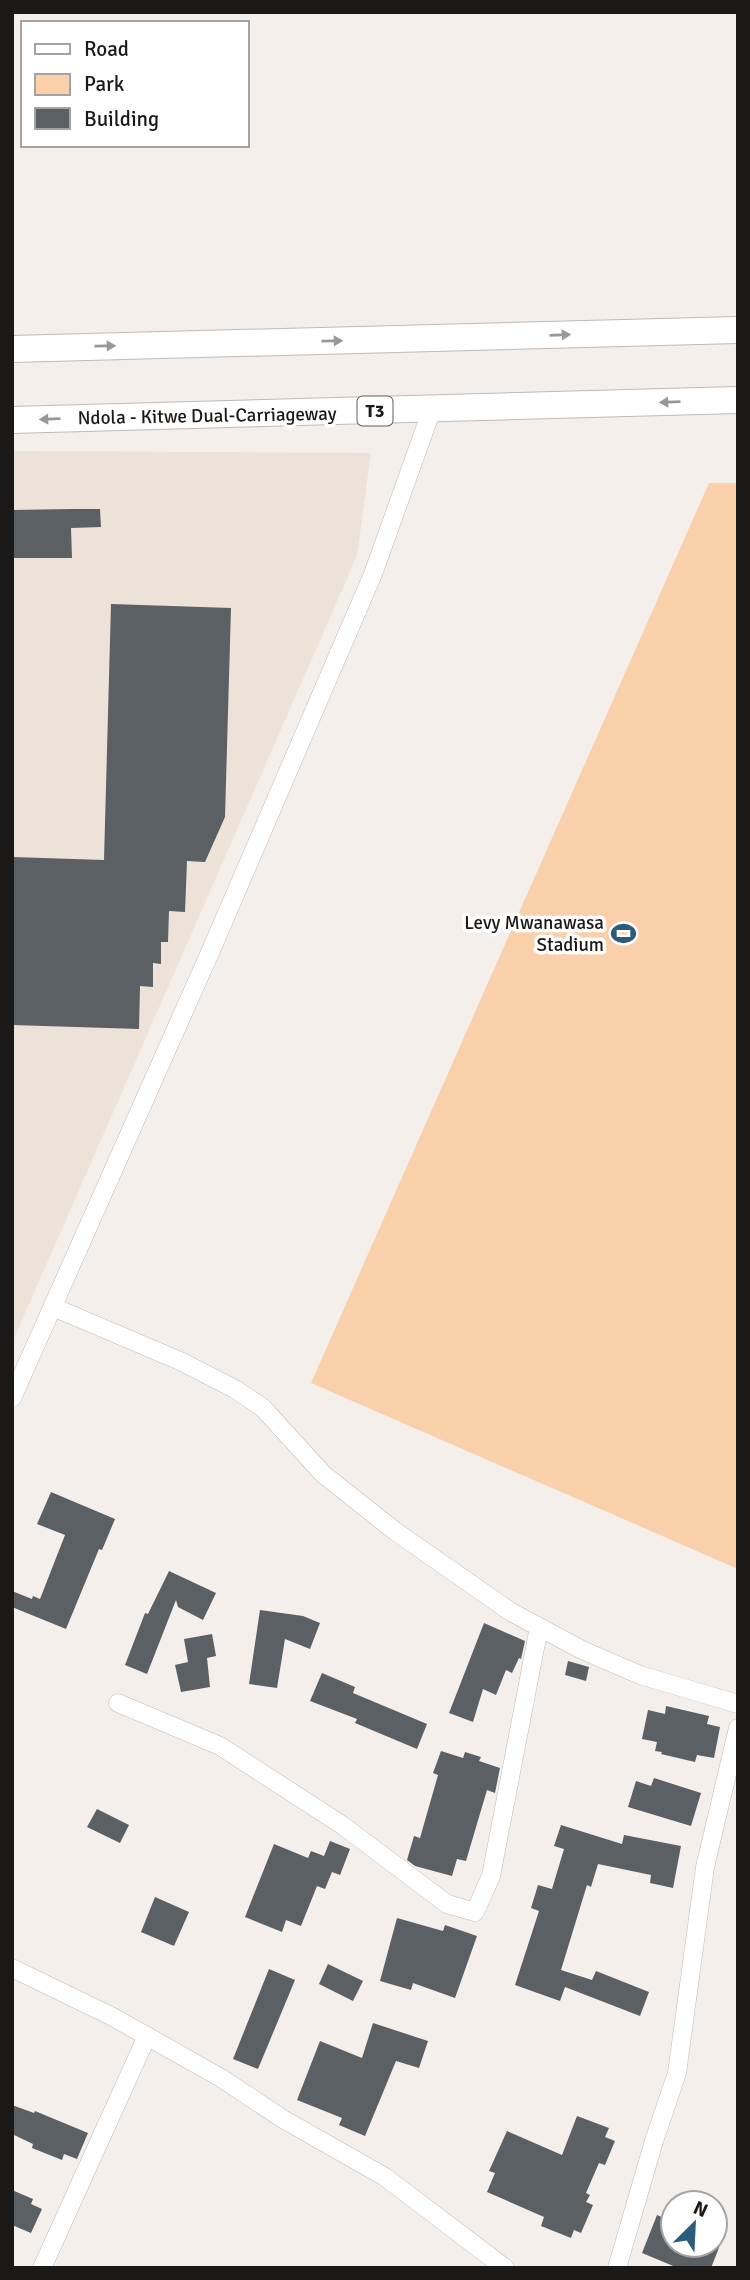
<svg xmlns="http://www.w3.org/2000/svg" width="750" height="2280" viewBox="0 0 750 2280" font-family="Signika,sans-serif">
<rect width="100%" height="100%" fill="#f4efeb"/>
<polygon fill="#ede2d8" points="12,451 371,453 357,556 12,1343"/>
<polygon fill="#fad0ab" points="709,483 738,483 738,1569 311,1383"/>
<g fill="#5b6064">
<polygon points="71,509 100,509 101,527 71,528 72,558 12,558 12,510"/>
<polygon points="111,604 231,608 225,817 205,862 187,861 185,912 169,911 168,942 161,942 161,964 153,963 153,987 140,986 139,1029 12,1025 12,857 104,860"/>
<polygon points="51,1492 115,1519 102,1550 99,1549 66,1629 12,1607 12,1591 32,1599 33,1596 40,1599 65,1535 37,1524"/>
<polygon points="169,1571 216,1593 203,1620 178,1607 176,1600 147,1674 125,1665 145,1613 148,1614"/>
<polygon points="260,1610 303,1616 320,1623 310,1649 285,1639 277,1688 249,1684"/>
<polygon points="484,1623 525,1641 521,1659 519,1658 512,1673 506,1670 496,1695 483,1689 473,1722 449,1713"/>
<polygon points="212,1634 216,1656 207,1658 210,1687 181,1692 175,1665 188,1662 184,1639"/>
<polygon points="568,1661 589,1667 586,1681 565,1675"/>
<polygon points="322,1673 355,1687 353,1693 427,1724 417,1749 355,1723 357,1719 310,1701"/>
<polygon points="666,1706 709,1716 707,1724 720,1727 714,1758 697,1755 695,1762 661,1754 662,1752 655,1751 657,1742 642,1739 648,1710 665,1714"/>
<polygon points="441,1751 463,1758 465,1752 481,1757 479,1761 500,1768 495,1793 487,1790 466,1861 457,1859 452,1876 415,1866 407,1860 414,1836 420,1838 438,1775 433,1773"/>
<polygon points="654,1778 701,1793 691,1826 628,1807 636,1781 651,1786"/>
<polygon points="97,1809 129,1825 120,1843 87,1827"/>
<polygon points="561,1825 622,1844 624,1835 681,1846 673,1888 650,1883 651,1875 598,1864 591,1887 587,1885 561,1970 592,1980 596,1971 649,1992 640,2016 565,1987 560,2001 515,1985 539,1911 531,1908 538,1885 552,1889 564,1849 554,1846"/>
<polygon points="330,1841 350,1849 340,1875 332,1872 325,1889 317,1886 301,1926 286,1920 282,1932 245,1917 274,1844 308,1858 311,1851 324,1856"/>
<polygon points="155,1897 189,1912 174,1946 141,1932"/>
<polygon points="397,1918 443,1931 445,1925 477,1936 455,1998 413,1983 411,1990 380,1981"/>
<polygon points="328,1964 363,1981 353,2001 319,1984"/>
<polygon points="269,1969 295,1980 258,2069 233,2059"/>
<polygon points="373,2023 428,2041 419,2068 396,2061 365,2136 339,2125 342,2118 297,2100 320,2041 362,2058"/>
<polygon points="12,2105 34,2113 35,2111 88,2133 77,2159 64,2154 62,2160 32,2148 33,2144 12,2134"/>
<polygon points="577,2116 609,2128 605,2137 615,2141 605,2165 599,2163 586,2193 590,2195 586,2202 593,2205 581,2233 574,2230 571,2238 541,2226 544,2217 487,2192 495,2173 489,2171 507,2131 562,2155"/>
<polygon points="12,2190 33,2199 31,2204 42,2209 31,2233 12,2225"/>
<polygon points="657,2215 673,2222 673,2245 720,2245 711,2268 678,2268 642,2253"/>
</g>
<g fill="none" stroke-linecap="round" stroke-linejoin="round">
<defs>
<g id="minor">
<polyline points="53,1307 180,1361 235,1389 263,1408 323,1474 395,1531 511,1612 582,1650 640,1675 738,1704"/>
<polyline points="12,1398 212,948 373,574 432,409"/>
<polyline points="118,1703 220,1746 342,1825 447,1904 475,1912 491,1876 539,1627"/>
<polyline points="12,1968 113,2017 221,2078 283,2119 385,2177 505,2268"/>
<polyline points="42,2268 147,2036"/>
<polyline points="617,2268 654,2141 677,2073 705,1867 738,1728"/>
</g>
<g id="highway">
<polyline points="12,349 738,330"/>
<polyline points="12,420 738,400"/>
</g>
</defs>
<use href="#minor" stroke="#bfbab6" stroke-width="19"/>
<use href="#highway" stroke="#bfbab6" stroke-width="28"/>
<use href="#minor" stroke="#fff" stroke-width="18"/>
<use href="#highway" stroke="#fff" stroke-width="26"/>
</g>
<defs><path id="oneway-solid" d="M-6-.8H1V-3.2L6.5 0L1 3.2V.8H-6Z" transform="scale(1.75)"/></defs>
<g fill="#989897">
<use href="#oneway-solid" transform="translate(560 335) rotate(-2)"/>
<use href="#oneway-solid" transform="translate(332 341) rotate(-1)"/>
<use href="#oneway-solid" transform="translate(105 346) rotate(-1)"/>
<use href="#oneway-solid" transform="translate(670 402) rotate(178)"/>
<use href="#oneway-solid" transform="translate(50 419) rotate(178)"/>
</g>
<defs>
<symbol id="stadium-bare" viewBox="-9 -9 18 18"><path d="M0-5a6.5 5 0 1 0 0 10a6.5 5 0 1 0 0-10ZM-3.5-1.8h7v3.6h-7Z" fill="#295d79" stroke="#fff" stroke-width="2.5" paint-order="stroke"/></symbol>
</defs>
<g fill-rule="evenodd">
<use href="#stadium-bare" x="606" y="916" width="35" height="35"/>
</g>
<g text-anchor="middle" stroke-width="7" stroke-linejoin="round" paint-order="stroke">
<rect fill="#fff" stroke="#5f5e5d" stroke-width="2" x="357.5" y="396.5" width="35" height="29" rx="5"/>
<g font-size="18" font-weight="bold" fill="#1b1917">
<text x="375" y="417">T3</text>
</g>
<g font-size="19" fill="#1b1917" stroke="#fff">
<text transform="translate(207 415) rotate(-1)" y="7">Ndola - Kitwe Dual-Carriageway</text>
</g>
<g font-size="19" fill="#1b1917" stroke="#fff" text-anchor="end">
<text x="604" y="929">Levy Mwanawasa<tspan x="604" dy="22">Stadium</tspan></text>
</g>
</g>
<rect width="750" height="2280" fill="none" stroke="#1b1917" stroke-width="28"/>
<rect x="21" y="21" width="228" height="126" fill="#ffffff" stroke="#a4a3a2" stroke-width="2"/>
<rect x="35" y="44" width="35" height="10" fill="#ffffff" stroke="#a4a3a2" stroke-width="2"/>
<text x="84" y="56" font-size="21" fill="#1b1917">Road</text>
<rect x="35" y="74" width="35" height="21" fill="#fad0ab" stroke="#a4a3a2" stroke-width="2"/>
<text x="84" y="91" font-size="21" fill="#1b1917">Park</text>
<rect x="35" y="108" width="35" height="21" fill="#5b6064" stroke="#a4a3a2" stroke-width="2"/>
<text x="84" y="126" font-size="21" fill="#1b1917">Building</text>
<g transform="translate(694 2224) rotate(24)"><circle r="33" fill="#ffffff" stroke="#a4a3a2" stroke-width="2"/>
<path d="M0-5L12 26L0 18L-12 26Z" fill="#295d79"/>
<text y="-10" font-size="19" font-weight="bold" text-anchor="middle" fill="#1b1917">N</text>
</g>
</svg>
